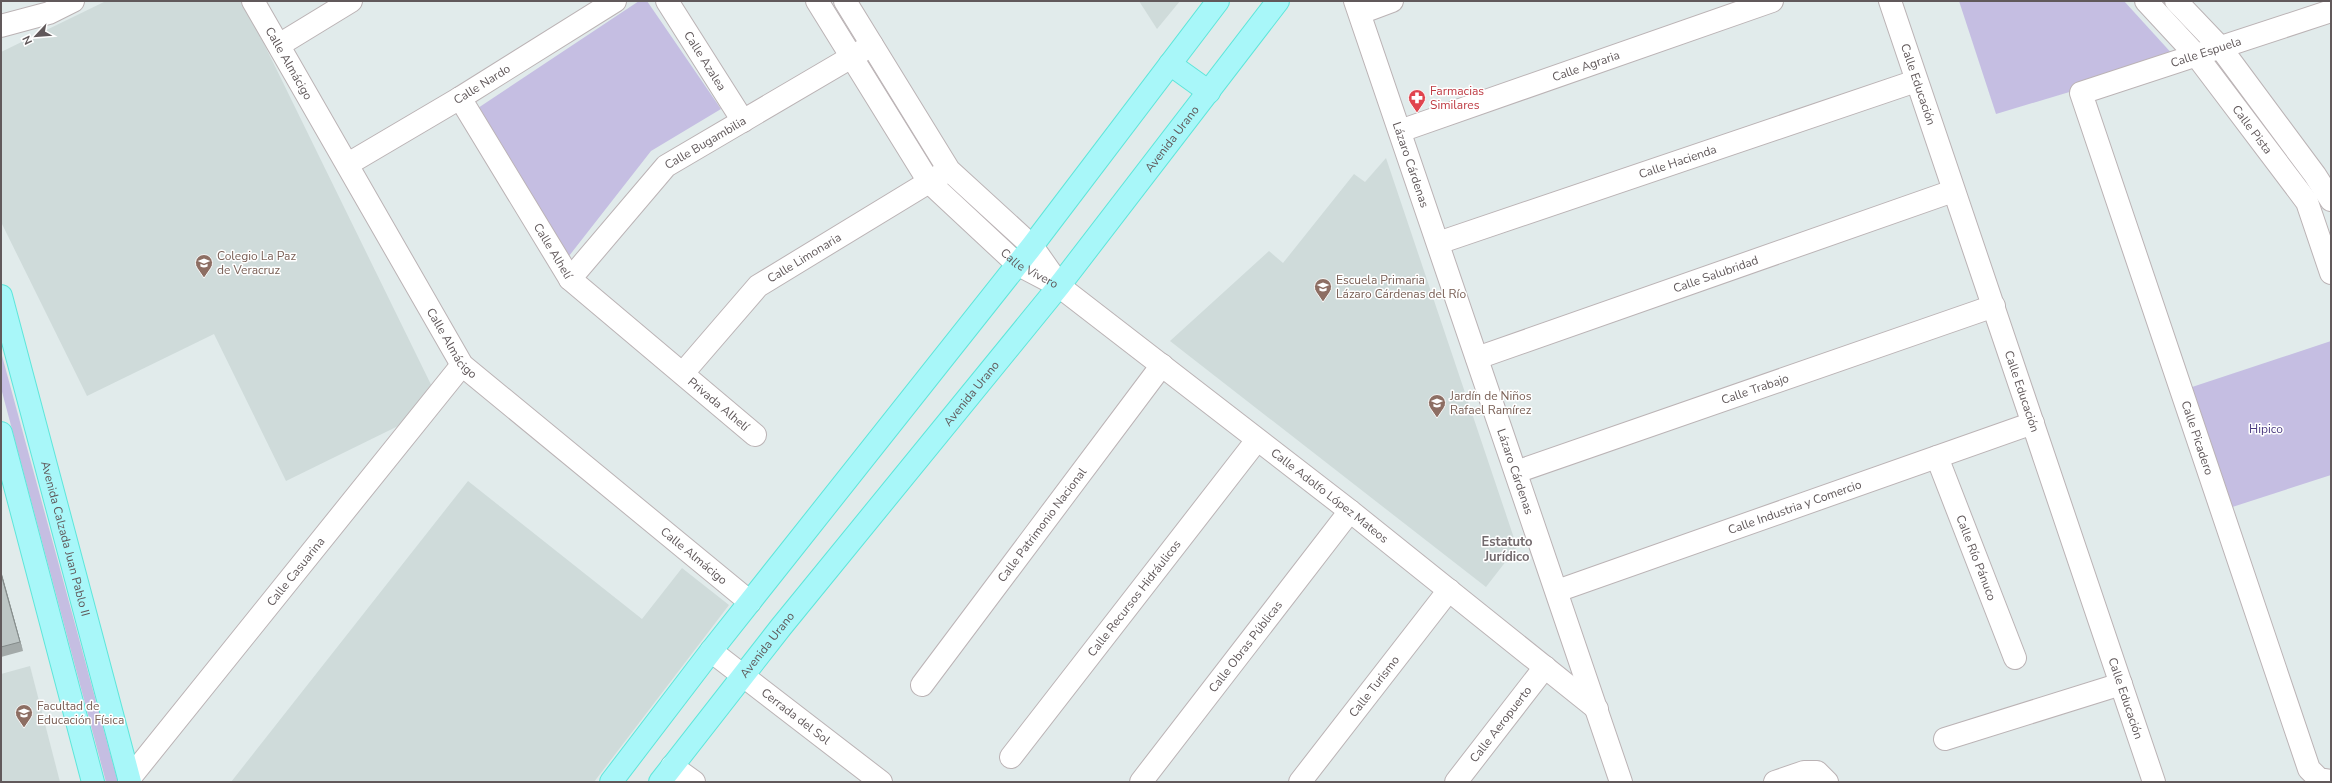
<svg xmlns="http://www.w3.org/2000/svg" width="2332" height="783" viewBox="0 0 2332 783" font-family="'Nunito Sans',sans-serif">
<rect width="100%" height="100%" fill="#e1ebeb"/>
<g fill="#cfdbda">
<polygon points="106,1 243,1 441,405 286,481 214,334 87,396 1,222 1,52"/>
<polygon points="1139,1 1180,1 1157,29"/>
<polygon points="1386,158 1517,547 1486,587 1170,341 1269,251 1283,263 1354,174 1365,182"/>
<polygon points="468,481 642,619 682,568 729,605 594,782 231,782"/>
<polygon points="30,666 60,782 1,782 1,674"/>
</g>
<g fill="#c5bee2">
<polygon points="639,1 647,1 721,109 651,151 569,256 478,108"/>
<polygon points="1959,1 2124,1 2175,57 2126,75 1996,114"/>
<polygon points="2331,341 2331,475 2220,511 2180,391"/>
<polygon points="1,352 118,782 106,782 1,388"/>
</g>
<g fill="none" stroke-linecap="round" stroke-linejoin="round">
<defs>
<g id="minor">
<path id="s1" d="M253,1L462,365L750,602"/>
<path id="s2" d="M667,1L743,121"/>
<path id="s3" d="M817,1L929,182L1017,264L1059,286L1350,511L1597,709"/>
<polyline points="845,1 949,170 1032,246 1058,283"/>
<path id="s4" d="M1355,1L1621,782"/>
<path id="s5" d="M1890,1L2154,782"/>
<path id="s6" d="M2146,1L2196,55L2307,202L2331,273"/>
<polyline points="2176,1 2220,47 2315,175 2331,200"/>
<path id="s7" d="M2331,11L2081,93L2309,769L2319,779L2331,781"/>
<polyline points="1360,13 1392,1"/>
<polyline points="1,26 49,13 73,1"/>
<polyline points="279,45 351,1"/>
<path id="s8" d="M460,98L570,279L755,435"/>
<path id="s9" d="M1400,131L1772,1"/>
<path id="s10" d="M348,164L460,98L615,1"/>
<path id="s11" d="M1438,243L1916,81"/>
<path id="s12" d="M570,279L666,166L872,45"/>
<path id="s13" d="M1477,358L1953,191"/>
<path id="s14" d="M683,373L758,286L942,174"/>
<path id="s15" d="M1937,457L2015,658"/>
<path id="s16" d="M1516,472L1994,306"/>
<path id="s17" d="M1557,591L2033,423"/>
<path id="s18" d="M711,651L881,782"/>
<path id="s19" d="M922,685L1162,365"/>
<polyline points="1945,739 2121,684"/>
<path id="s20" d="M1011,757L1257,440"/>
<polyline points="672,766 694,782"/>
<path id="s21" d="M129,779L462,365"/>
<path id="s22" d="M1141,782L1350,511"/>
<path id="s23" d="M1300,782L1449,590"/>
<path id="s24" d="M1456,782L1545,667"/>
<polyline points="1775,782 1804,772 1817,772 1827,782"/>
</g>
<g id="major">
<polyline points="1170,64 1209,92"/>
<path id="s25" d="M1,296L130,782"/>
<polyline points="1,433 93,782"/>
<polyline points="611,782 711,651 1032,246 1218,1"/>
<path id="s26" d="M660,782L781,627L1059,286L1278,1"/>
</g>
</defs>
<use href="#minor" stroke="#bbb3b5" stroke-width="24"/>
<use href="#major" stroke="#5ee6da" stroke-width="24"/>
<use href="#minor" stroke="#fff" stroke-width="22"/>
<use href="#major" stroke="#a8f7f9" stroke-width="22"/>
</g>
<polygon fill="#a3aaa9" points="1,571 23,651 1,657"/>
<polygon fill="#848b8a" points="1,571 23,651 20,642 1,574"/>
<polygon fill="#bdc6c5" stroke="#848b8a" points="1,574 20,642 1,647"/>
<defs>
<symbol id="pharmacy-pin" viewBox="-11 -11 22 30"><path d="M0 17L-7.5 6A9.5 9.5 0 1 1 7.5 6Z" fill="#e0444e" stroke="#fff"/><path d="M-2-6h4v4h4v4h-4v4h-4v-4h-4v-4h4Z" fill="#fff"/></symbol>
<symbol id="school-pin" viewBox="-11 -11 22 30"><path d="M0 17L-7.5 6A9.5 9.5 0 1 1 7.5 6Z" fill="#8d6e63" stroke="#fff"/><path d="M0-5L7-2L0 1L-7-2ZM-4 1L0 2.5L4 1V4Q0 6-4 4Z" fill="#fff"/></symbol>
<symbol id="university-pin" viewBox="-11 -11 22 30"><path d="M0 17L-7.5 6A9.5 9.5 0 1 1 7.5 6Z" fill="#8d6e63" stroke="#fff"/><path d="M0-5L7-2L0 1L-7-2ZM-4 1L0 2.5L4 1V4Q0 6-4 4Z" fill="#fff"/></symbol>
</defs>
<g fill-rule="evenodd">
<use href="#pharmacy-pin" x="1407" y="88" width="20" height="27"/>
<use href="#school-pin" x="194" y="253" width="20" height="27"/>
<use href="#school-pin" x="1313" y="277" width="20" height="27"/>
<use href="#school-pin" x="1427" y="393" width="20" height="27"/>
<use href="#university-pin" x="14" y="703" width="20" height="27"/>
</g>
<g text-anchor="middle" stroke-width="3" stroke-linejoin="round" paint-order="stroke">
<g font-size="12" fill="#61595b" stroke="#fff">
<text transform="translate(2206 52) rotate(-18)" y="4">Calle Espuela</text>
<text dy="4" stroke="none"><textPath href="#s2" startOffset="71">Calle Azalea</textPath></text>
<text dy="4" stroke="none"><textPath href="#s1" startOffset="72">Calle Almácigo</textPath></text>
<text dy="4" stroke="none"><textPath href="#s9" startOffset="197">Calle Agraria</textPath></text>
<text dy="4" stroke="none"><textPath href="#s10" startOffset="156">Calle Nardo</textPath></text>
<text dy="4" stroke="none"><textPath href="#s5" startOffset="88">Calle Educación</textPath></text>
<text dy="4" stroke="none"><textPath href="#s6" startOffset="167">Calle Pista</textPath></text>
<text dy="4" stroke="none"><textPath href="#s26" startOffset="822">Avenida Urano</textPath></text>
<text dy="4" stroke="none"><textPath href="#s12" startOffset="194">Calle Bugambilia</textPath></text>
<text dy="4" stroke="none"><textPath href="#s11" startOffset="253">Calle Hacienda</textPath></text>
<text dy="4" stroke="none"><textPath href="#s4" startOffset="173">Lázaro Cárdenas</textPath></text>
<text dy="4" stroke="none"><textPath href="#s8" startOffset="179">Calle Alhelí</textPath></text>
<text dy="4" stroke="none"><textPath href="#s14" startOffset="169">Calle Limonaria</textPath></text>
<text dy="4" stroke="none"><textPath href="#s3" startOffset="346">Calle Vivero</textPath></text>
<text dy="4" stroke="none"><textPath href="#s13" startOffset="253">Calle Salubridad</textPath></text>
<text dy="4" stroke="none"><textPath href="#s1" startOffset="396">Calle Almácigo</textPath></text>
<text dy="4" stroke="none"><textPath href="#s16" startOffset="253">Calle Trabajo</textPath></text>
<text dy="4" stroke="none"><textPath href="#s5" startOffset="412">Calle Educación</textPath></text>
<text dy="4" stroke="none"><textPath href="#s26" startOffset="498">Avenida Urano</textPath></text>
<text dy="4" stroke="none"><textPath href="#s8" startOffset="406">Privada Alhelí</textPath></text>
<text dy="4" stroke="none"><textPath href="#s7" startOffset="627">Calle Picadero</textPath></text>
<text dy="4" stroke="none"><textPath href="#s4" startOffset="497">Lázaro Cárdenas</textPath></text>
<text dy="4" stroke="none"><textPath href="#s3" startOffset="723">Calle Adolfo López Mateos</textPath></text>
<text dy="4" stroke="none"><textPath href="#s17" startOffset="252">Calle Industria y Comercio</textPath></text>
<text dy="4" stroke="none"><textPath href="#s19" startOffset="200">Calle Patrimonio Nacional</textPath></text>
<text dy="4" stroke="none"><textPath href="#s25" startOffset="251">Avenida Calzada Juan Pablo II</textPath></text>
<text dy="4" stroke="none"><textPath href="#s1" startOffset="720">Calle Almácigo</textPath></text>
<text dy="4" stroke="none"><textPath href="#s15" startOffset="108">Calle Río Pánuco</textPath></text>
<text dy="4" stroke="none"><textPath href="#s21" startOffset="266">Calle Casuarina</textPath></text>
<text dy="4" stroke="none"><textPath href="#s20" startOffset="201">Calle Recursos Hidráulicos</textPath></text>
<text dy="4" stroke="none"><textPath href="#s26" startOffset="174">Avenida Urano</textPath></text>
<text dy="4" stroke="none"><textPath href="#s22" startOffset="171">Calle Obras Públicas</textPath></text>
<text dy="4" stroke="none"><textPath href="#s23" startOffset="121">Calle Turismo</textPath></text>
<text dy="4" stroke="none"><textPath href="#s5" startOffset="736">Calle Educación</textPath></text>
<text dy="4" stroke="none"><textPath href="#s18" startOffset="107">Cerrada del Sol</textPath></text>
<text dy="4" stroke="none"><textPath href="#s24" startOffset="73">Calle Aeropuerto</textPath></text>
</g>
<g font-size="12" fill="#be3a42" stroke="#fff" text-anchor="start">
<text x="1430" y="95">Farmacias<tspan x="1430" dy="14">Similares</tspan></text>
</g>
<g font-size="12" fill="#785e54" stroke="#fff" text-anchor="start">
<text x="217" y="260">Colegio La Paz<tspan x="217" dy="14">de Veracruz</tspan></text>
<text x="1336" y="284">Escuela Primaria<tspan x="1336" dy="14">Lázaro Cárdenas del Río</tspan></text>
<text x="1450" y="400">Jardín de Niños<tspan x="1450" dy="14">Rafael Ramírez</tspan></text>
<text x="37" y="710">Facultad de<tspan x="37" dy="14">Educación Física</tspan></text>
</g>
<g font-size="12" fill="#4a3a7f" stroke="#fff">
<text x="2266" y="433">Hipico</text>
</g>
<g font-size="13" font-weight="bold" fill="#736a6d" stroke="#fff">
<text x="1507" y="546">Estatuto<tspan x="1507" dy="15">Jurídico</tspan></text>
</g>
</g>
<rect width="2332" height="783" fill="none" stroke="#61595b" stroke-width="4"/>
<g transform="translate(36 36) rotate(244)" stroke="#ffffff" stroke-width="3" paint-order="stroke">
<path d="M0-3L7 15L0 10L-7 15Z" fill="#61595b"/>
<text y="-6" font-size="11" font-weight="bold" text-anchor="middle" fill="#61595b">N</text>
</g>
</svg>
